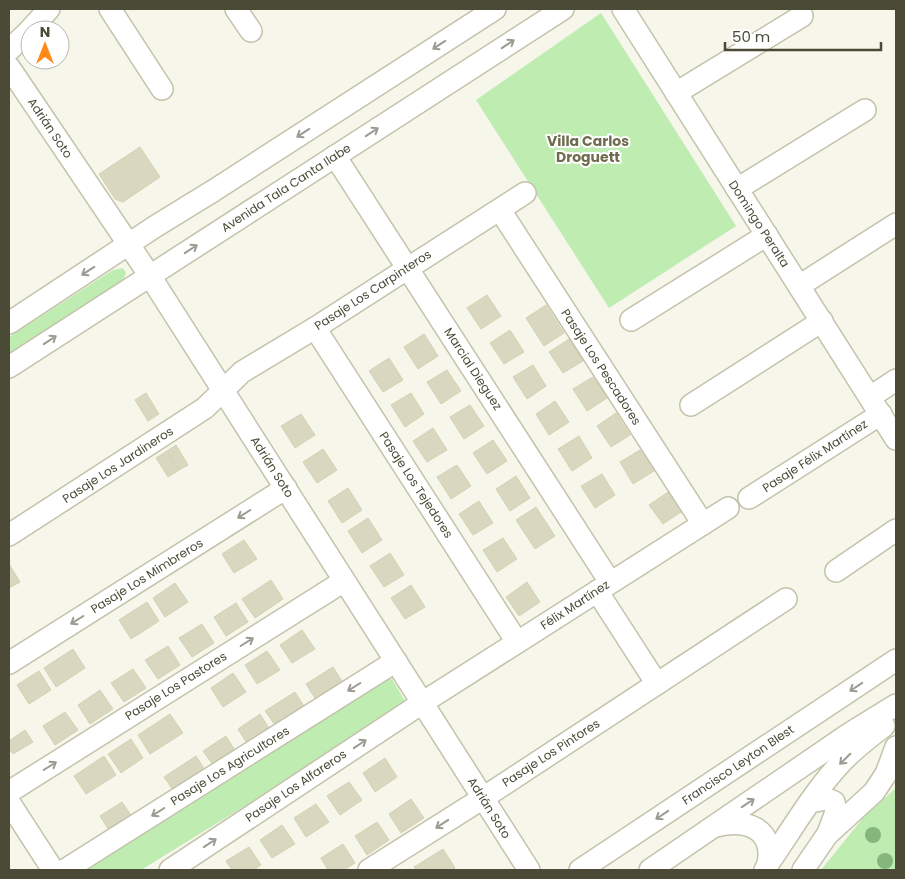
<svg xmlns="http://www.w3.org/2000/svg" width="905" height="879" viewBox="0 0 905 879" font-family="Poppins,sans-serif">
<rect width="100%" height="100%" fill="#f6f6ea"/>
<g fill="#beecb1">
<polygon points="601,13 736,226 609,308 476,100"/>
<polygon points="123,268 126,273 123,280 9,354 9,337 113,270"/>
<polygon points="392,679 405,701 402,709 141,870 81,870 382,680"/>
<polygon points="896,788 896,870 821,870 863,818"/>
</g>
<g fill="#d9d7bf" stroke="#d4d2b2">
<polygon points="140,147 160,177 123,202 115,199 99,174"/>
<polygon points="487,295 501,316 481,329 467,308"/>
<polygon points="546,305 564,333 544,346 526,318"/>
<polygon points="510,330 524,352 504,364 490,343"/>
<polygon points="424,334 438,356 418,369 404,347"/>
<polygon points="569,339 583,361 563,373 549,352"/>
<polygon points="389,358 403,380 383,392 369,371"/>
<polygon points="533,365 546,386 527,399 513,377"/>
<polygon points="447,370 461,391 441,404 427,382"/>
<polygon points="593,377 607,398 587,411 573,389"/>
<polygon points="146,393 159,414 148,421 135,400"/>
<polygon points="411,393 424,414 405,427 391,405"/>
<polygon points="555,401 569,422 549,435 536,414"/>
<polygon points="470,405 484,426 464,439 450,417"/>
<polygon points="616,413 630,435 611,447 597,426"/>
<polygon points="301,414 315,435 295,448 281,426"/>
<polygon points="433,428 447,450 427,462 413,441"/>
<polygon points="579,436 592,458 572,471 558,449"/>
<polygon points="493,440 507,461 487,474 473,453"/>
<polygon points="176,445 188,465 179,470 167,451"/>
<polygon points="323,449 337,470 317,483 303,462"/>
<polygon points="640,450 654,471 633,484 620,462"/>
<polygon points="167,451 179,470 168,477 156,458"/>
<polygon points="457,465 471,486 451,499 437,477"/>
<polygon points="602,474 615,495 595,508 581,486"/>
<polygon points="516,476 530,498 510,511 496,489"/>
<polygon points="348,488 362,510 342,523 328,501"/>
<polygon points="671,490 684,510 663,524 649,505"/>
<polygon points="479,501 493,523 473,535 459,514"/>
<polygon points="536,507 555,536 535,549 516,520"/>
<polygon points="368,518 382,540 362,553 348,531"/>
<polygon points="503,538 517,559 497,572 483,550"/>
<polygon points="244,540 257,559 234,573 222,554"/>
<polygon points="390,553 404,575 384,587 370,566"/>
<polygon points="9,564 20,582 9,588"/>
<polygon points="271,580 283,599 255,618 242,599"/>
<polygon points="527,582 540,602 519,616 506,597"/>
<polygon points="175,583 188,602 165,617 153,598"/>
<polygon points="411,585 425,607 405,619 391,598"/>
<polygon points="147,602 159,621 131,639 119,620"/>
<polygon points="236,603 248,622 226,636 214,617"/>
<polygon points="202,624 214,643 192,657 179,638"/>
<polygon points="302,630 315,649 292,663 280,645"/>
<polygon points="168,646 180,665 158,679 145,660"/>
<polygon points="73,649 85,668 56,687 44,668"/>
<polygon points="267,651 280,670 257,684 245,665"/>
<polygon points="333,667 345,686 318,703 306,684"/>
<polygon points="133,669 146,688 124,702 111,683"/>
<polygon points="39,671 51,690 29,704 17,685"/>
<polygon points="233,673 246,692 223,707 211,688"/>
<polygon points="100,690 113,709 90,724 78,705"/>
<polygon points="295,692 307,711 278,729 265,711"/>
<polygon points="65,712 78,730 55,745 43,726"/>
<polygon points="170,714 183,733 150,754 138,735"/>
<polygon points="260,714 272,733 250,748 238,729"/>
<polygon points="25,730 33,742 13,754 9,748 9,741"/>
<polygon points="226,736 238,755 216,769 203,751"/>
<polygon points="131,739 143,758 121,773 108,754"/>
<polygon points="104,756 116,775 86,794 74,776"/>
<polygon points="196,756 208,775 177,796 164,777"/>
<polygon points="385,758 397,777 375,792 363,773"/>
<polygon points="349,782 362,800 340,815 327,796"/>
<polygon points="411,799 424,818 401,833 389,814"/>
<polygon points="122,802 135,821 112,835 100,816"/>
<polygon points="316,804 329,822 306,837 294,818"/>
<polygon points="377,822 389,840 367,855 355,836"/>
<polygon points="282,825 295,844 272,858 260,840"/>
<polygon points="343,844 355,863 344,870 328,870 321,858"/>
<polygon points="249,847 261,865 254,870 232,870 226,861"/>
<polygon points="443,849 455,868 452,870 416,870 414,867"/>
</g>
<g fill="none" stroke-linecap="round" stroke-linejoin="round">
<defs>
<g id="minor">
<polyline points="110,9 162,89"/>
<polyline points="236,9 251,31"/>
<polyline points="623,9 896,439"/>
<polyline points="9,50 26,34 49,9"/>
<polyline points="9,67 150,276 529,870"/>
<polyline points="676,93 802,16"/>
<polyline points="335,156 610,582"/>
<polyline points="737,189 865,110"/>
<polyline points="500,210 703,524"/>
<polyline points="799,286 896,224"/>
<polyline points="631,320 767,235"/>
<polyline points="9,323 156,226 213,191 495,9"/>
<polyline points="315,328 517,642"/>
<polyline points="9,367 563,9"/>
<polyline points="870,397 896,380"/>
<polyline points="691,405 822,321"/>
<polyline points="749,498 881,414"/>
<polyline points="9,535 205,408 242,372 315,328 525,193"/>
<polyline points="836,571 896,530"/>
<polyline points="597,591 657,684"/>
<polyline points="9,663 286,488"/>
<polyline points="9,792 344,581"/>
<polyline points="9,802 53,870"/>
<polyline points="810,802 827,799 834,802 836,812 828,833"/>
<path d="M716,826C745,819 775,827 768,864"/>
<polyline points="65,870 396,661"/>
<polyline points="170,870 422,703 728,508"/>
<polyline points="369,870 483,798 786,599"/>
<polyline points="580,870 896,660"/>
<polyline points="650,870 849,734 896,705"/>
<path d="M765,870L768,864C791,831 811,796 838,766C851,751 868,738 884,726"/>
<polyline points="803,870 827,835 874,792 886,774 896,747"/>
</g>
</defs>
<use href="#minor" stroke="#c3c3ac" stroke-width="24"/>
<use href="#minor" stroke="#fff" stroke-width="21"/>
</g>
<g fill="#85b67e">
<circle cx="873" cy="835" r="8"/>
<circle cx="885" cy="861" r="8"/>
</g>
<defs><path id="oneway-shaft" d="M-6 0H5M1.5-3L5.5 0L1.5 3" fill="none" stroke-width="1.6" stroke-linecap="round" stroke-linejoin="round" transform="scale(1.25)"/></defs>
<g stroke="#9c9b91">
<use href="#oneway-shaft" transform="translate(508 44) rotate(-33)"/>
<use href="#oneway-shaft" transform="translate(439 45) rotate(147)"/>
<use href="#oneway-shaft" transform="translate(372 132) rotate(-33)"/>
<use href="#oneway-shaft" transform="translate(303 133) rotate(147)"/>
<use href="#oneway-shaft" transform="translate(191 249) rotate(-33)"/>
<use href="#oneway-shaft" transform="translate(88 271) rotate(147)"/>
<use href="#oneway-shaft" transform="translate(50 340) rotate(-33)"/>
<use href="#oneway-shaft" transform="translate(244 514) rotate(148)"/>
<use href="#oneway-shaft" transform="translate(77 620) rotate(148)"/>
<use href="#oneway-shaft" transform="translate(247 642) rotate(-32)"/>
<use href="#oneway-shaft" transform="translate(354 687) rotate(148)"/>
<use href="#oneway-shaft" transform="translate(856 687) rotate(146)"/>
<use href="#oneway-shaft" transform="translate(360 744) rotate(-34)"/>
<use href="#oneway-shaft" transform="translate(845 759) rotate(135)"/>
<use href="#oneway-shaft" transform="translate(50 766) rotate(-32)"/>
<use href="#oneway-shaft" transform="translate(748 803) rotate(-34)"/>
<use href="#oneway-shaft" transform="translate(158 812) rotate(148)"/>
<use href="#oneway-shaft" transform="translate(662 815) rotate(146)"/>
<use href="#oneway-shaft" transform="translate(442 824) rotate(147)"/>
<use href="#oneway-shaft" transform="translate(210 843) rotate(-34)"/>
</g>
<g text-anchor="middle" stroke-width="4" stroke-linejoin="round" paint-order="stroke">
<g font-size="12" fill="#4b4a37" stroke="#fff">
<text transform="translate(50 128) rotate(56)" y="4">Adrián Soto</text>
<text transform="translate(286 188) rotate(-33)" y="4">Avenida Tala Canta Ilabe</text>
<text transform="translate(759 224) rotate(57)" y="4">Domingo Peralta</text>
<text transform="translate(373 290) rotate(-33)" y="4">Pasaje Los Carpinteros</text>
<text transform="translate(601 367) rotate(57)" y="4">Pasaje Los Pescadores</text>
<text transform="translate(473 369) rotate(57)" y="4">Marcial Dieguez</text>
<text transform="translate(815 456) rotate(-33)" y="4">Pasaje Félix Martínez</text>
<text transform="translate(118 465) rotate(-33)" y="4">Pasaje Los Jardineros</text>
<text transform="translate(272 467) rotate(58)" y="4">Adrián Soto</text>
<text transform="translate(416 485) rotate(57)" y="4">Pasaje Los Tejedores</text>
<text transform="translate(147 576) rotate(-32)" y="4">Pasaje Los Mimbreros</text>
<text transform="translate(575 605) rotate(-33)" y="4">Félix Martínez</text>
<text transform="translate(176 686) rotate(-32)" y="4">Pasaje Los Pastores</text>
<text transform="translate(551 753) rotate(-33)" y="4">Pasaje Los Pintores</text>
<text transform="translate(738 765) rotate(-34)" y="4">Francisco Leyton Blest</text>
<text transform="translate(230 766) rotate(-32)" y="4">Pasaje Los Agricultores</text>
<text transform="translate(296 786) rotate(-34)" y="4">Pasaje Los Alfareros</text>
<text transform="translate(489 808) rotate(58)" y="4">Adrián Soto</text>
</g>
<g font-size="14" font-weight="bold" fill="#6f6c4e" stroke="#fff">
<text x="588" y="146">Villa Carlos<tspan x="588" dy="16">Droguett</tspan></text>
</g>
</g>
<rect width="905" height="879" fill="none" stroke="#4b4a37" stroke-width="20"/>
<g transform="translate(45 45)"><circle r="24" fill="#ffffff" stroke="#b7b7af"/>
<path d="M0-4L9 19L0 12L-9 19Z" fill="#ff8919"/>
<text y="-8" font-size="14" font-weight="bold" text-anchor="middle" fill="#4b4a37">N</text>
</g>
<path d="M725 42v8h156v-8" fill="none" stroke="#4b4a37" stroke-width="2.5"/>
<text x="732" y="42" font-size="15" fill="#4b4a37" stroke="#ffffff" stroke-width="4" paint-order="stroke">50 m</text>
</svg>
